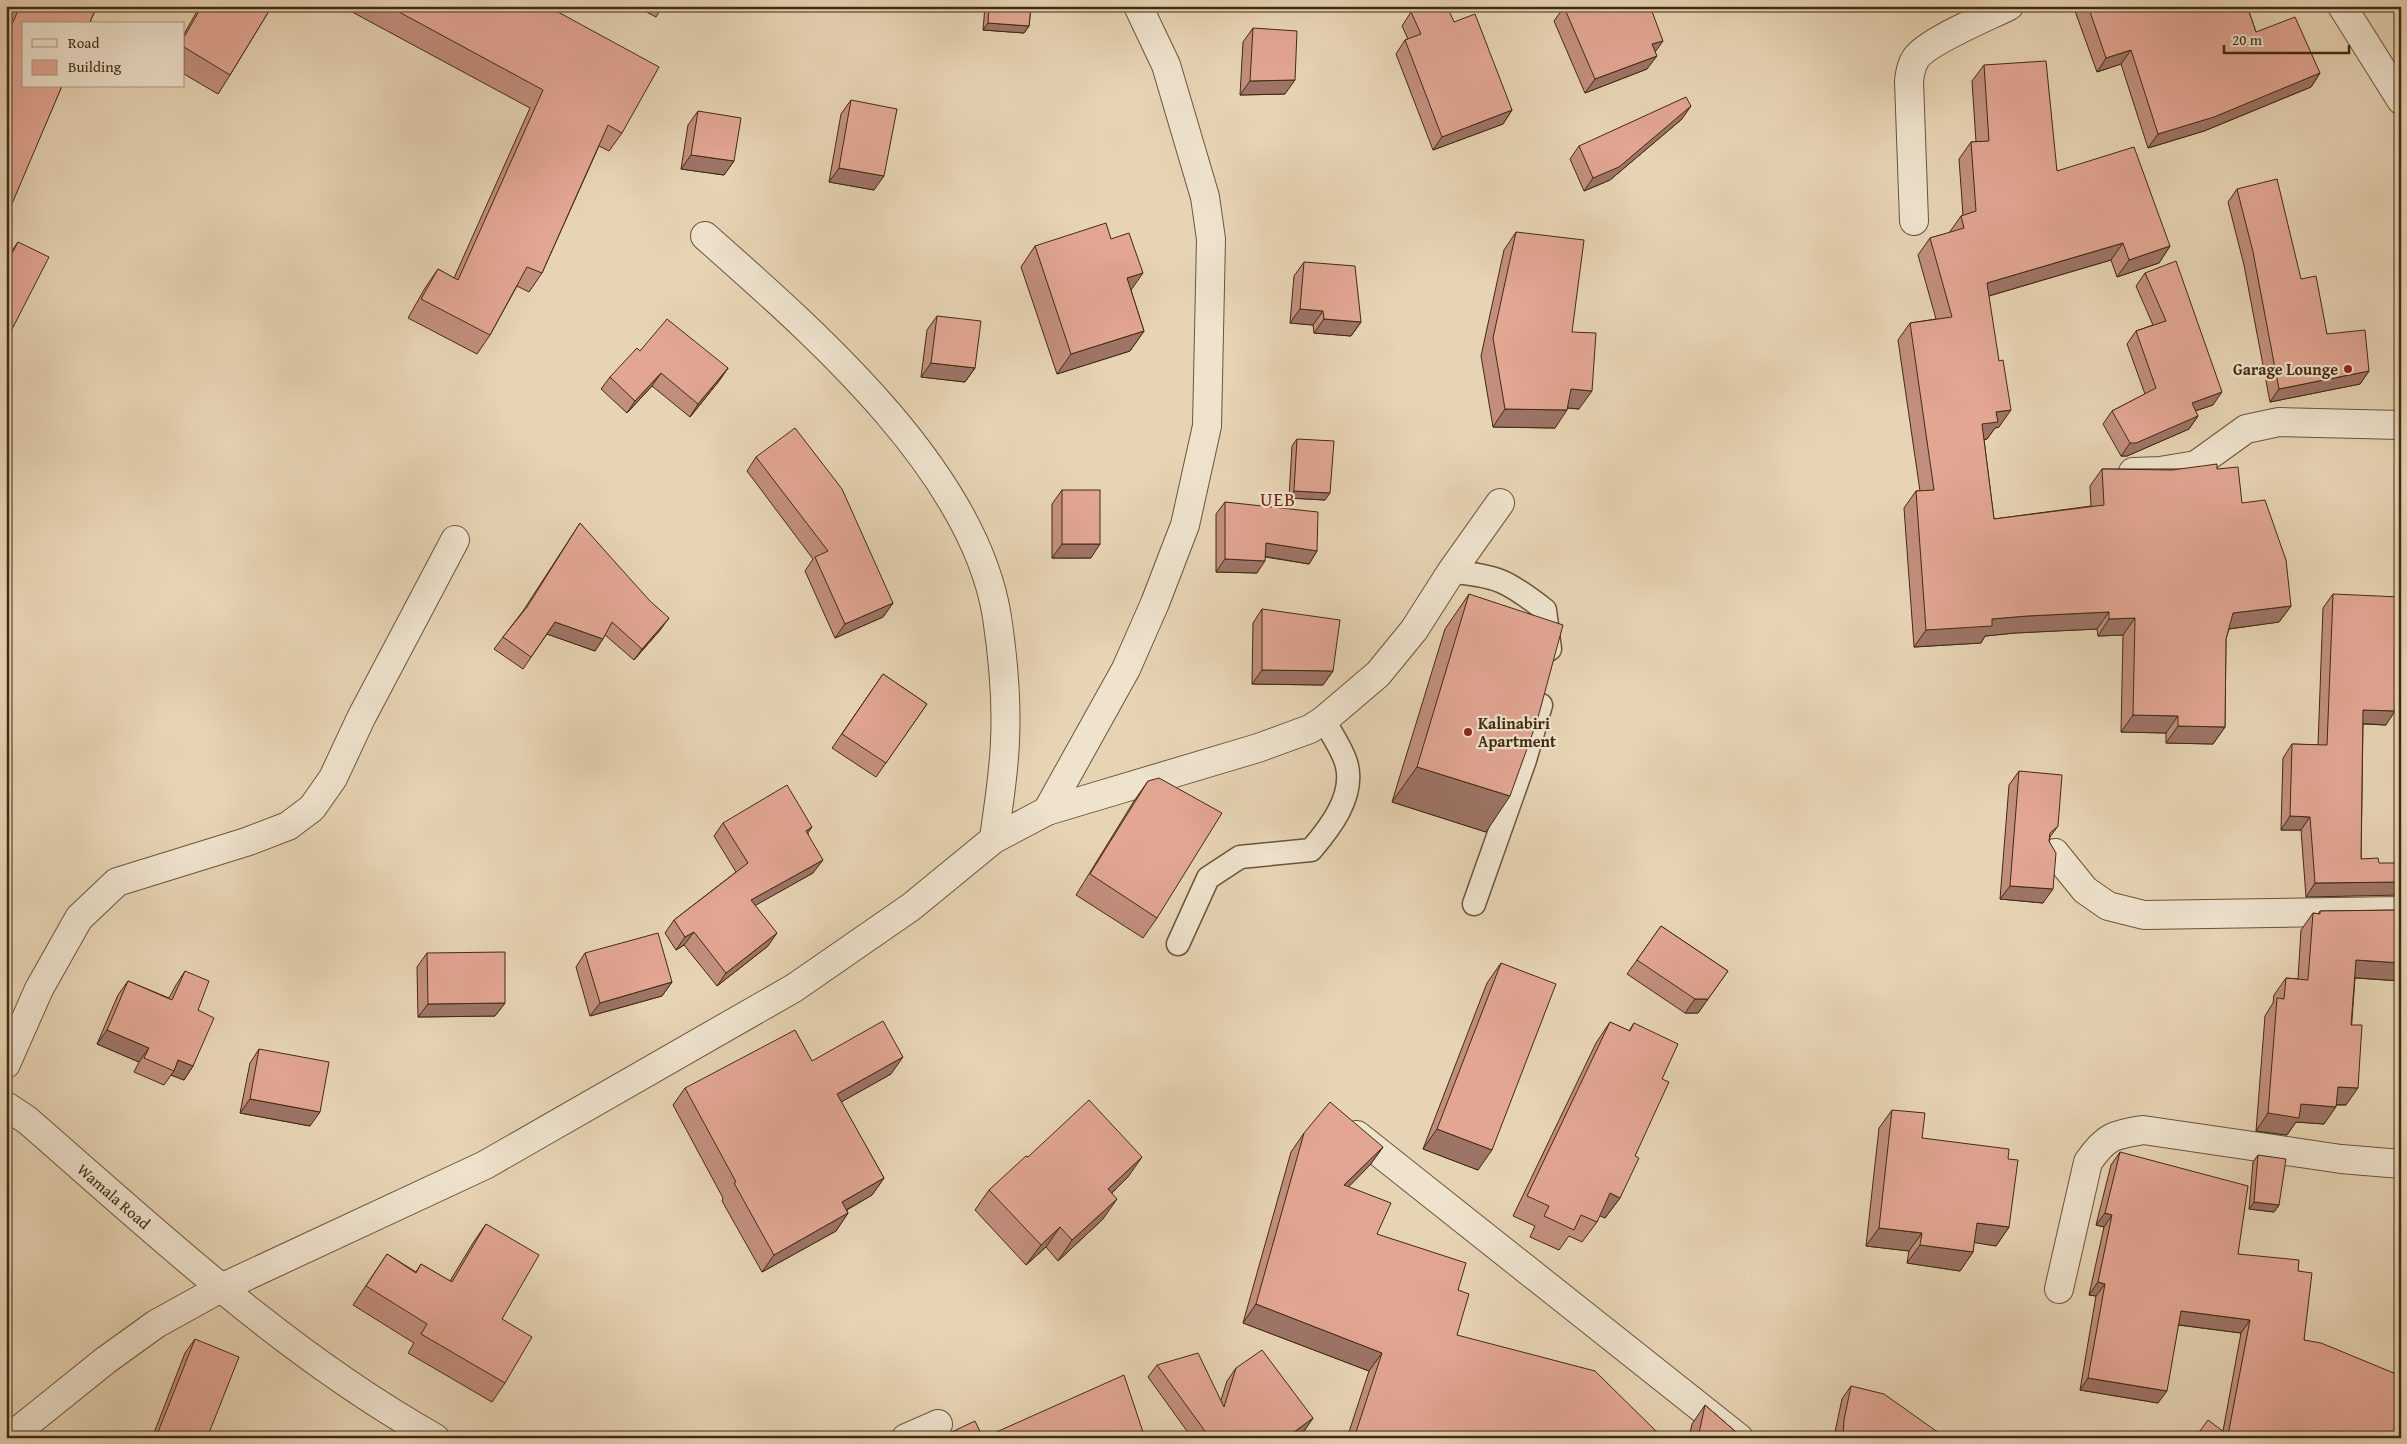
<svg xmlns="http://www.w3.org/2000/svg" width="2407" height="1444" viewBox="0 0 2407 1444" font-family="'Gentium Book Plus',serif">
<rect width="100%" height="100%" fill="#e7d4b4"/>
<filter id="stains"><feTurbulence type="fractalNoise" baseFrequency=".004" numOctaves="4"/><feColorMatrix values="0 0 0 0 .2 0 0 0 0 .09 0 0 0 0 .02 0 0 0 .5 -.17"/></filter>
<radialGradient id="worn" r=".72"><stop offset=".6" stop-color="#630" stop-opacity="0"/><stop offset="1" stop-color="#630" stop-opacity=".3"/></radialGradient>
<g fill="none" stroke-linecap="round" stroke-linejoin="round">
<defs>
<g id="service">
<path d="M1451,572C1497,575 1509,582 1545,610L1550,649"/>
<polyline points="1474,904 1525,760 1541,705"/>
<path d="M1178,944L1208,878L1240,857L1311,850C1330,828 1354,797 1347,766C1344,751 1331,734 1324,720"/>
</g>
<g id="minor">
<polyline points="2342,6 2401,100"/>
<path d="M1914,221L1909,81C1910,73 1911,65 1916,58C1928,41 1987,17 2009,6"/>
<path d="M705,236C811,330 974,470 997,617C1003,657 1007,700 1005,741C1004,774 998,807 994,839"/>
<polyline points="2133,472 2160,471 2196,465 2246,429 2279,422 2401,425"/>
<polyline points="1047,811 1126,669 1155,603 1185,525 1207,426 1211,239 1205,197 1166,65 1138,6"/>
<polyline points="2055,853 2085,890 2108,906 2144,915 2401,911"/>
<polyline points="6,1064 39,989 79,918 117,882 246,842 288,826 312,808 333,778 361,718 455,540"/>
<path d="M6,1106L27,1120C157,1233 284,1353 435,1438"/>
<polyline points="1357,1135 1739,1438"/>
<path d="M2059,1289L2088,1162C2106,1136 2113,1135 2143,1130L2341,1159L2401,1164"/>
<polyline points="9,1438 106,1360 156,1324 221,1288 485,1165 794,988 911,907 994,839 1047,811 1258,748 1310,729 1324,720 1378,674 1414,630 1451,572 1500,503"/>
<polyline points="906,1438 938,1424"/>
</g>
</defs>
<use href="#service" stroke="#6a5538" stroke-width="25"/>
<use href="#minor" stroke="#6a5538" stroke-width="30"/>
<use href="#service" stroke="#efe3ce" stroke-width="22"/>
<use href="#minor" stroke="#efe3ce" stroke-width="28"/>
</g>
<g fill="#c28f7e" stroke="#412b0f">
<polygon points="14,6 97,6 6,213 6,25"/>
<polygon points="200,6 272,6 230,75 218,94 184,74 184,34"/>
<polygon points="341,6 547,6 622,133 609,151 599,146 542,273 529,292 517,286 490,335 477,354 408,318 425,288 438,269 454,278 530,108"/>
<polygon points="635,6 663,6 656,17"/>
<polygon points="985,6 1031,6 1029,26 1024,33 983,30"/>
<polygon points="2078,6 2247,6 2256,32 2320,73 2311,87 2204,131 2148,148 2121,64 2097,72 2075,11"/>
<polygon points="1564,7 1655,51 1647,69 1585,93 1554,21"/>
<polygon points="1411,12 1454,22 1512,110 1503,124 1433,150 1396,54 1405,40 1408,39 1402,26"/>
<polygon points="1253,28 1285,94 1240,95 1243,42"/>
<polygon points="1984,65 2057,171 2170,246 2159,263 2117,277 2111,260 1989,296 1999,427 1995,428 1987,439 1984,440 1994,519 2091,506 2090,486 2102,469 2217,469 2242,503 2291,606 2279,622 2229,629 2226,639 2225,727 2213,744 2166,743 2166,733 2121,732 2123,635 2098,636 2097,629 2015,633 1985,636 1981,643 1914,647 1904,508 1916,491 1920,491 1898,340 1910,323 1936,319 1918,255 1930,238 1949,233 1961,216 1963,215 1959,159 1971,142 1976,142 1972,81"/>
<polygon points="851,100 874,190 829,182 841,114"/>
<polygon points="698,111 734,161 724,175 681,169 688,125"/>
<polygon points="1682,119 1610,180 1584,191 1570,159 1579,146"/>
<polygon points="2237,189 2301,279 2327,334 2369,371 2360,384 2270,402 2244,265 2228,202"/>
<polygon points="1516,232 1572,332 1579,409 1567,408 1555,428 1493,427 1481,356 1504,250"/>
<polygon points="1111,239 1131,290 1144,331 1130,351 1057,374 1021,267 1035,246"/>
<polygon points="18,242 8,337 6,340 6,259"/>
<polygon points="1304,262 1361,322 1351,336 1314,333 1313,325 1290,323 1294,276"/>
<polygon points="2145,273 2213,405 2195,411 2198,416 2189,429 2127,456 2121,456 2103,424 2112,411 2145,394 2127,344 2136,331 2153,325 2136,286"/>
<polygon points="937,316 975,368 965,382 921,377 927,330"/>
<polygon points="640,351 728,368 719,381 690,417 652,386 627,413 601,389 610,377"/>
<polygon points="1297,439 1325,500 1289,498 1292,446"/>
<polygon points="756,457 893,603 883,617 835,638 805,571 813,559 747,471"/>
<polygon points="1062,490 1091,558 1052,558 1052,504"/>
<polygon points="1225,502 1317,551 1309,564 1265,557 1257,573 1216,572 1216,514"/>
<polygon points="580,523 661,629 634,660 605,635 595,651 547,634 523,669 494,649 503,637 523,611"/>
<polygon points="1469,594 1486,832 1392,802 1445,629"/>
<polygon points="2333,594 2386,725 2363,724 2361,859 2306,897 2301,830 2281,830 2283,758 2292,744 2318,745 2323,608"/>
<polygon points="1262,609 1333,671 1323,685 1252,684 1253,623"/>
<polygon points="883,674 927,704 876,777 832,748"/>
<polygon points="2019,771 2058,826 2050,837 2043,903 2000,899 2009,785"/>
<polygon points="1148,781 1157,918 1143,938 1076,895 1134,801"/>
<polygon points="723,823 808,833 813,873 755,905 768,946 717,986 684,945 676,950 665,933 674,920 736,872 714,836"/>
<polygon points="2401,910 2401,981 2355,978 2346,1105 2336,1105 2324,1124 2296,1122 2287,1135 2256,1131 2265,1016 2273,1003 2274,995 2286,978 2298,979 2301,930 2313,913 2318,914 2320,911"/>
<polygon points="1661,926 1728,971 1698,1013 1685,1013 1627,974"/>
<polygon points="427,953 505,1003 495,1016 418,1017 417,967"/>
<polygon points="585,953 672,982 662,996 590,1016 576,967"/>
<polygon points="1501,963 1478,1170 1423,1149 1487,983"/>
<polygon points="185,971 198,1010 193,1066 184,1080 171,1075 164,1085 134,1072 139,1062 97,1044 118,995 128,981 169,998 176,985"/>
<polygon points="1610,1022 1629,1031 1634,1023 1662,1079 1620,1198 1605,1218 1599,1215 1597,1222 1582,1242 1569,1236 1559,1250 1530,1237 1535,1226 1513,1216 1596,1043"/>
<polygon points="259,1049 310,1126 240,1113 250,1063"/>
<polygon points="812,1061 891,1074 841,1102 884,1178 872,1195 847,1210 848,1213 836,1231 762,1272 722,1201 723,1198 673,1105 685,1088"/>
<polygon points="1892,1110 1922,1138 2009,1227 1996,1246 1974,1242 1973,1252 1960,1271 1907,1263 1909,1251 1866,1246 1879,1128"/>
<polygon points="1304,1133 1383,1147 1370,1165 1348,1187 1377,1234 1458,1290 1457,1335 1663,1438 1347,1438 1369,1371 1243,1323 1291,1152"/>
<polygon points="2120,1152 2238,1254 2298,1271 2304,1340 2396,1398 2401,1438 2195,1438 2223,1431 2241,1333 2178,1325 2158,1403 2080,1390 2096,1296 2089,1295 2104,1227 2096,1225 2111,1165"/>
<polygon points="2258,1155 2279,1205 2274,1212 2249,1209 2253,1162"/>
<polygon points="1028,1157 1128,1177 1112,1193 1103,1219 1058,1261 1046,1247 1026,1265 975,1210 989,1190"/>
<polygon points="486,1224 502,1319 505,1383 492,1402 408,1353 414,1343 353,1305 387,1254 416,1272 421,1264 450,1281 473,1243"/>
<polygon points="195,1339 207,1438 152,1438 185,1353"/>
<polygon points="1157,1365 1221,1400 1227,1381 1236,1368 1313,1418 1304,1431 1295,1438 1192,1438 1148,1377"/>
<polygon points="1851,1386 1946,1438 1835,1438 1835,1432 1842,1399"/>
<polygon points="1705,1405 1743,1438 1689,1438 1692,1424"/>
</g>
<g fill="#9e7467" stroke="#412b0f">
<polygon points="988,23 1029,26 1024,33 983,30"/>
<polygon points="1663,41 1653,55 1652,44"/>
<polygon points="2131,50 2121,64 2097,72 2106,58"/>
<polygon points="1657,56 1647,69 1585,93 1595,79"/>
<polygon points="2320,73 2311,87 2204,131 2148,148 2158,134"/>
<polygon points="1295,80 1285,94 1240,95 1250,81"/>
<polygon points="1691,106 1682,119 1610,180 1584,191 1593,178"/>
<polygon points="1512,110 1503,124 1433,150 1442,137"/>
<polygon points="691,155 734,161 724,175 681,169"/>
<polygon points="839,168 884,176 874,190 829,182"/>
<polygon points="6,204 11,206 6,213"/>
<polygon points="2123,243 2111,260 1975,300 1987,283"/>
<polygon points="2170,246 2159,263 2117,277 2129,260"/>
<polygon points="1143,273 1129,293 1127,278"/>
<polygon points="1300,309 1323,311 1313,325 1290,323"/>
<polygon points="1324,319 1361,322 1351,336 1314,333"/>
<polygon points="1144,331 1130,351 1057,374 1071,354"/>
<polygon points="931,363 975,368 965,382 921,377"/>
<polygon points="728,368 719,381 690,417 698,404"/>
<polygon points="2369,371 2360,384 2270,402 2279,389"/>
<polygon points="661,373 652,386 627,413 635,401"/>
<polygon points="1571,389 1592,391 1579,409 1558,407"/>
<polygon points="2222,392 2213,405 2183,415 2192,403"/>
<polygon points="1505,409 1567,410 1555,428 1493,427"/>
<polygon points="2011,410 1999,427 1995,428 1987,439 1970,441 1982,424 1996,412"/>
<polygon points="2198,416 2189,429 2127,456 2121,456 2130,443"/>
<polygon points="1294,491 1330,493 1325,500 1289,498"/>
<polygon points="1266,543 1317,551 1309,564 1257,555"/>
<polygon points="1062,544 1100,544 1091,558 1052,558"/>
<polygon points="1225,559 1265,561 1257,573 1216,572"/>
<polygon points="893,603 883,617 835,638 845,624"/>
<polygon points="2291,606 2279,622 2221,630 2233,613"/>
<polygon points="2109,612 2097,629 2015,633 1985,636 1981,643 1914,647 1926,630 1992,619 2027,616"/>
<polygon points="669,618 661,629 634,660 642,649"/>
<polygon points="2135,618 2123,635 2098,636 2109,619"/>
<polygon points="555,622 603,639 595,651 547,634"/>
<polygon points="1262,670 1333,671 1323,685 1252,684"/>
<polygon points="2363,710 2395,711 2386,725 2354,723"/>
<polygon points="2133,715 2178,716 2166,733 2121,732"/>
<polygon points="2178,726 2225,727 2213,744 2166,743"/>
<polygon points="1417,767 1510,796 1486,832 1392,802"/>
<polygon points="2290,816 2310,817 2301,830 2281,830"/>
<polygon points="812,827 803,840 806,831"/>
<polygon points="823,860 813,873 742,913 751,900"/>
<polygon points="2401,882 2401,895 2306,897 2315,883"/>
<polygon points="2010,886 2053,889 2043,903 2000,899"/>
<polygon points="694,932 684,945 676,950 685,937"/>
<polygon points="777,933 768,946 717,986 726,973"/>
<polygon points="2356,960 2401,963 2401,981 2344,977"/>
<polygon points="672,982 662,996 590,1016 600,1003"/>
<polygon points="1695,999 1708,999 1698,1013 1685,1013"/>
<polygon points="505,1003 495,1016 418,1017 428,1004"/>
<polygon points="107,1030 149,1048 139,1062 97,1044"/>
<polygon points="903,1057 891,1074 825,1111 837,1094"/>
<polygon points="178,1060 193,1066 184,1080 171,1075 174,1071"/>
<polygon points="2338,1087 2358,1088 2346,1105 2325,1104"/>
<polygon points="250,1099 320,1112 310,1126 240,1113"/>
<polygon points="2301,1104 2336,1107 2324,1124 2296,1122 2287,1135 2256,1131 2268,1113"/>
<polygon points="1437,1129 1492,1150 1478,1170 1423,1149"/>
<polygon points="1383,1147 1370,1165 1332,1204 1344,1185"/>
<polygon points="1142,1157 1128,1177 1094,1210 1108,1189"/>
<polygon points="884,1178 872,1195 830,1219 842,1202"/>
<polygon points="1610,1193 1620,1198 1605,1218 1595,1214"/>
<polygon points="1117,1199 1103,1219 1058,1261 1072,1240"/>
<polygon points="2254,1202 2279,1205 2274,1212 2249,1209"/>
<polygon points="848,1213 836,1231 762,1272 774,1255"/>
<polygon points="2105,1213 2112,1215 2104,1227 2096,1225"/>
<polygon points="1977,1223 2009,1227 1996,1246 1964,1241"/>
<polygon points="1060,1227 1046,1247 1026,1265 1041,1245"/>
<polygon points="1879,1228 1922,1233 1909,1251 1866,1246"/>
<polygon points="1920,1245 1973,1252 1960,1271 1907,1263"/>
<polygon points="2098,1282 2105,1284 2096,1296 2089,1295"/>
<polygon points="1256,1304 1382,1353 1369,1371 1243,1323"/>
<polygon points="2181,1311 2250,1320 2241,1333 2172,1324"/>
<polygon points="2088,1378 2167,1391 2158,1403 2080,1390"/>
<polygon points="1313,1418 1304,1431 1295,1438 1286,1438"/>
<polygon points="158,1432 173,1438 154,1438"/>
</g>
<g fill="#e2a693" stroke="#412b0f">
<polygon points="20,6 97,6 89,24 24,24 24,86 62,86 11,206 6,204 6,38"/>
<polygon points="202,6 272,6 230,75 184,47 184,37"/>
<polygon points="388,6 547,6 659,67 622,133 608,125 542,273 527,267 490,335 421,299 438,269 458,280 543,90"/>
<polygon points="989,6 1031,6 1029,26 988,23"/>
<polygon points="1426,6 1447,6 1454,22 1475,14 1512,110 1442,137 1405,40 1421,34 1411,12"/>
<polygon points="1566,6 1650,6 1663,41 1652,44 1657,56 1595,79 1564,7"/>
<polygon points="2088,6 2247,6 2256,32 2295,17 2320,73 2214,117 2158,134 2131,50 2106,58"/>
<polygon points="1253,28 1297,31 1295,80 1250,81"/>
<polygon points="2046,61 2057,171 2134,147 2170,246 2129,260 2123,243 1987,283 1999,361 2003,360 2011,410 1996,412 1998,422 1982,424 1994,519 2104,505 2102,469 2172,470 2217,464 2217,469 2238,467 2242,503 2265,500 2286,560 2291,606 2233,613 2226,639 2225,727 2178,726 2178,716 2133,715 2135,618 2109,619 2109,612 2027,616 1992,619 1992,626 1926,630 1916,491 1934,490 1910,323 1952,317 1930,238 1964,228 1961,216 1976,211 1971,142 1989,141 1984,65"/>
<polygon points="1686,97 1691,106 1619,167 1593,178 1579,146"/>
<polygon points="851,100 897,109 884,176 839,168"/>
<polygon points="698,111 741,118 734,161 691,155"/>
<polygon points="2277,179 2301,279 2316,276 2327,334 2365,330 2369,371 2279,389 2253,252 2237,189"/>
<polygon points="1106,223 1111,239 1129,233 1143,273 1127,278 1144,331 1071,354 1035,246"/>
<polygon points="1516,232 1584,240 1572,332 1596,333 1592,391 1571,389 1567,410 1505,409 1493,338"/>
<polygon points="18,242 49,257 8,337 6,336 6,265"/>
<polygon points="2176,261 2222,392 2192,403 2198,416 2136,443 2130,443 2112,411 2156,388 2136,331 2166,321 2145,273"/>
<polygon points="1304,262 1355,266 1361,322 1324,319 1323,311 1300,309"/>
<polygon points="937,316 981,321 975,368 931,363"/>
<polygon points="667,319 728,368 698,404 661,373 635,401 610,377 637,348 640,351"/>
<polygon points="795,428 842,489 893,603 845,624 815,557 828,551 756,457"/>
<polygon points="1297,439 1334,441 1330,493 1294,491"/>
<rect x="1062" y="490" width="38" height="54"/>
<polygon points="1225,502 1318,512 1317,551 1266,543 1265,561 1225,559"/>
<polygon points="580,523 650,601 669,618 642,649 612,622 603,639 555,622 531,657 503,637 527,607"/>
<polygon points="1469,594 1563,625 1537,721 1510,796 1417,767"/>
<polygon points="2333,594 2400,597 2395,711 2363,710 2361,859 2378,858 2379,863 2401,863 2401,882 2315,883 2310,817 2290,816 2292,744 2327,745"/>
<polygon points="1262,609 1340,620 1333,671 1262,670"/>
<polygon points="883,674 927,704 886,763 842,734"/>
<polygon points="2019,771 2062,775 2058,826 2050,833 2049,841 2056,853 2053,889 2010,886"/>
<polygon points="1159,778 1222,813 1157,918 1090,874 1148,781"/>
<polygon points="787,785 812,827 806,831 823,860 751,900 777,933 726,973 694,932 685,937 674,920 748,863 723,823"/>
<polygon points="2401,910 2401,963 2356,960 2351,1025 2362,1025 2358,1088 2338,1087 2336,1107 2301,1104 2299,1118 2268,1113 2277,998 2284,999 2286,978 2308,980 2313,913 2320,914 2320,911"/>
<polygon points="1661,926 1728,971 1708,999 1695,999 1637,960"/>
<polygon points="658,933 672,982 600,1003 585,953"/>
<polygon points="505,952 505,1003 428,1004 427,953"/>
<polygon points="1501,963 1556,984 1492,1150 1437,1129"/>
<polygon points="185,971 209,981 198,1010 214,1018 193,1066 178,1060 174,1071 144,1058 149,1048 107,1030 128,981 172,1000"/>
<polygon points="883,1021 903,1057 837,1094 884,1178 842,1202 848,1213 774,1255 734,1183 736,1182 685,1088 795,1030 812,1061"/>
<polygon points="1610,1022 1630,1031 1634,1023 1678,1044 1662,1079 1669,1082 1635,1156 1639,1158 1620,1198 1610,1193 1597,1222 1581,1215 1574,1230 1544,1216 1549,1206 1527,1196"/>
<polygon points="259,1049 329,1062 320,1112 250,1099"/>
<polygon points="1089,1100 1142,1157 1108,1189 1117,1199 1072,1240 1060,1227 1041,1245 989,1190 1026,1156 1028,1157"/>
<polygon points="1330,1102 1383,1147 1344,1185 1391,1203 1377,1234 1466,1263 1458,1290 1469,1294 1457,1335 1595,1371 1663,1438 1354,1438 1382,1353 1256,1304 1304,1133"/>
<polygon points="1892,1110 1925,1113 1922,1138 2009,1149 2008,1159 2018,1160 2009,1227 1977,1223 1973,1252 1920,1245 1922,1233 1879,1228"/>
<polygon points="2120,1152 2248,1186 2238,1254 2299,1260 2298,1271 2312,1273 2304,1340 2321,1343 2401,1376 2401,1387 2396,1398 2401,1400 2401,1438 2195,1438 2208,1420 2228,1435 2250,1320 2181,1311 2167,1391 2088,1378 2105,1284 2098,1282 2112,1215 2105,1213"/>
<polygon points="2258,1155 2286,1159 2279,1205 2254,1202"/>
<polygon points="486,1224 539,1255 502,1319 532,1337 505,1383 421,1334 427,1324 366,1286 387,1254 416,1273 421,1264 452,1282"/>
<polygon points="195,1339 239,1357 207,1438 173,1438 158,1432"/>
<polygon points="1262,1350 1313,1418 1286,1438 1210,1438 1157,1365 1198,1353 1224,1407 1236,1368"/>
<polygon points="1124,1375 1145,1438 939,1438 975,1421 983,1438"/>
<polygon points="1851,1386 1884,1394 1946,1438 1843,1438 1844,1420"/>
<polygon points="1705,1405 1743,1438 1698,1438"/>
<polygon points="1952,1434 1957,1438 1950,1438"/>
</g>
<g fill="#8f2418" stroke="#efe3ce" stroke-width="2">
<circle cx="2348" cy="369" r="5"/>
<circle cx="1468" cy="732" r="5"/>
</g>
<g text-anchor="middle" stroke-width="4.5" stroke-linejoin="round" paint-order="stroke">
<g font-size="16" font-weight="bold" fill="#412b0f" stroke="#efe3ce" text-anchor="end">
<text x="2338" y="375">Garage Lounge</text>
<text x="1478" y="729" text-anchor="start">Kalinabiri<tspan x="1478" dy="18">Apartment</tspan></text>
</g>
<g font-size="16" fill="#412b0f" stroke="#efe3ce">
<text transform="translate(114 1196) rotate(41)" y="6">Wamala Road</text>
</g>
<g font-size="19" letter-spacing="1" fill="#7a1f14" stroke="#efe3ce">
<text x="1278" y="506">UEB</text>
</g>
</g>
<rect width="2407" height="1444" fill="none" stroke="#e7d4b4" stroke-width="25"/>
<rect x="8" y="8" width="2392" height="1429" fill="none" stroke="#412b0f" stroke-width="2.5"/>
<rect x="12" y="12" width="2382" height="1419" fill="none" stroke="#412b0f"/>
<rect x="22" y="22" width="162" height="65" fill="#efe3ce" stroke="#a99982"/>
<rect x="32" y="39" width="25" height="8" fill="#efe3ce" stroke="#a99982"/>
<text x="68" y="48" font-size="15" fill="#412b0f">Road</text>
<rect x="32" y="60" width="25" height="15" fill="#e2a693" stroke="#a99982"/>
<text x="68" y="72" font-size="15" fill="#412b0f">Building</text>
<path d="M2224 45v8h125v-8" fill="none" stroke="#412b0f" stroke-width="2.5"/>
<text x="2232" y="45" font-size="15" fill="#412b0f" stroke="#efe3ce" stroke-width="4" paint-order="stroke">20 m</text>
<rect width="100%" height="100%" filter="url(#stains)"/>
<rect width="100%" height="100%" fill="url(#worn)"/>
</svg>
